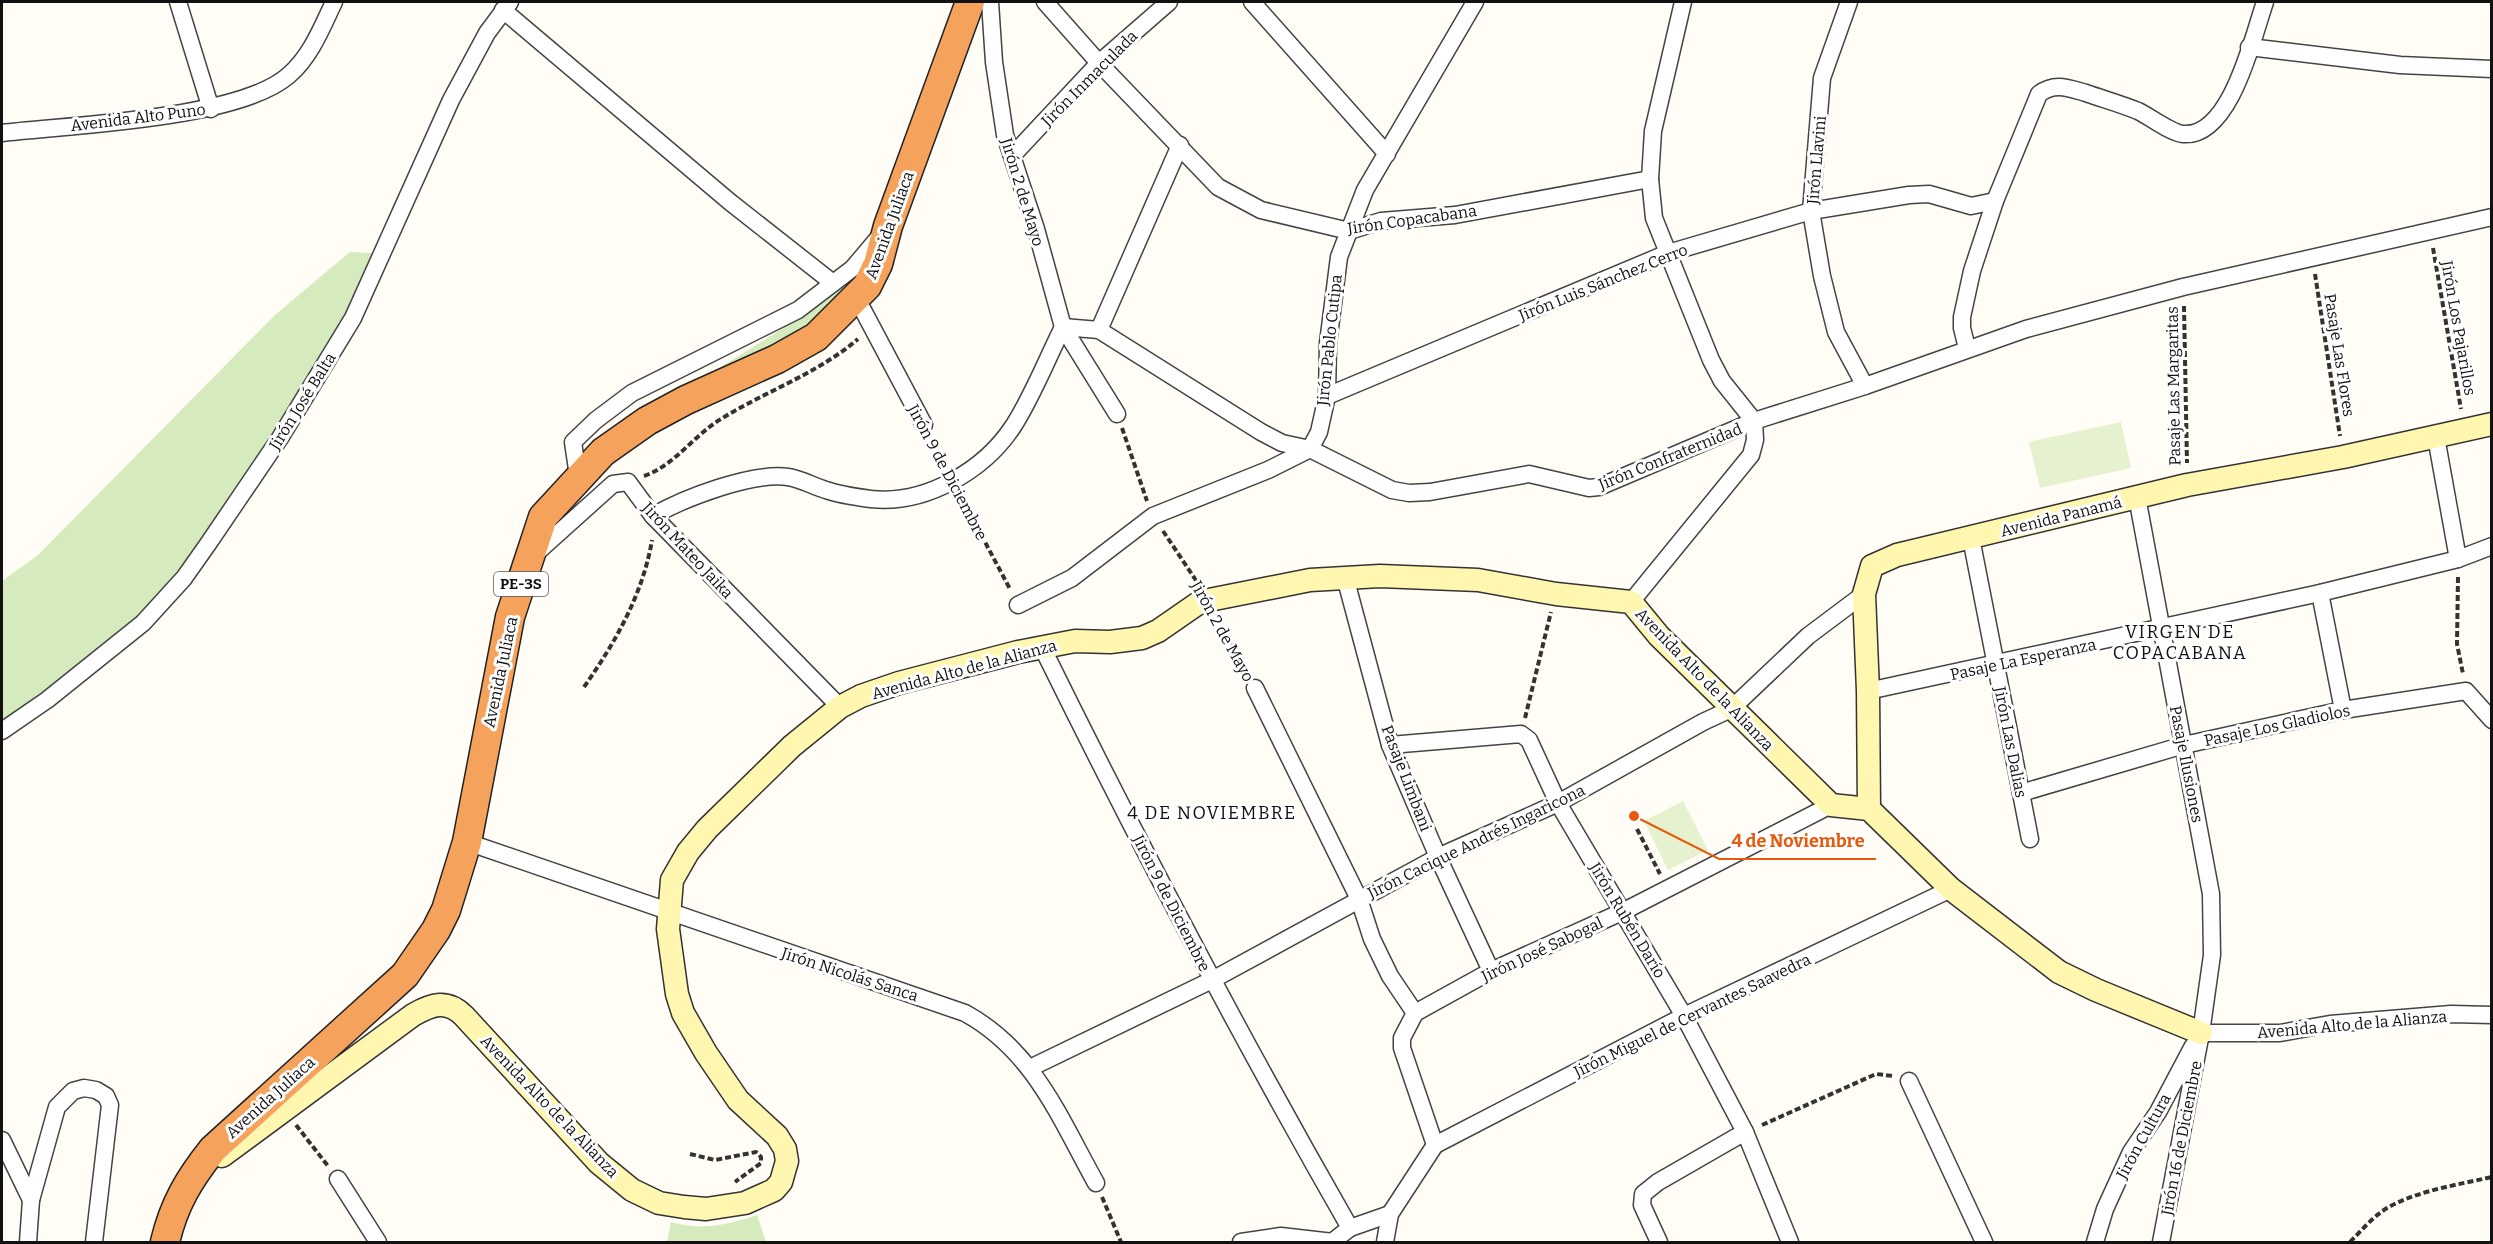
<svg xmlns="http://www.w3.org/2000/svg" width="2493" height="1244" viewBox="0 0 2493 1244" font-family="Bitter,serif">
<rect width="100%" height="100%" fill="#fffdf5"/>
<g fill="#d5ebbd">
<polygon points="350,252 390,254 189,580 2,740 2,581 38,555 275,315"/>
<polygon points="860,271 834,318 687,388 820,305"/>
<path d="M757,1215L766,1242H667L671,1222C701,1231 727,1225 757,1215Z"/>
</g>
<g fill="#e6f2cf">
<polygon points="2121,422 2131,468 2040,488 2029,442"/>
<polygon points="1683,801 1708,850 1668,870 1644,821"/>
</g>
<g fill="none" stroke-linecap="round" stroke-linejoin="round">
<defs>
<g id="street">
<polyline points="178,2 211,109"/>
<polyline points="990,2 994,62 1005,135 1036,229 1063,327 1117,414"/>
<polyline points="1045,2 1099,63 1218,187 1261,210 1349,231 1381,221 1455,215 1650,179"/>
<polyline points="1252,2 1387,154"/>
<polyline points="1683,2 1653,131 1650,179 1654,218 1711,360 1722,381 1754,421"/>
<polyline points="1849,2 1822,78 1811,211 1822,276 1836,332 1865,386"/>
<polyline points="503,10 730,202 833,283"/>
<polyline points="2249,47 2400,65 2492,69"/>
<path d="M2,133C70,125 240,119 289,75C311,56 322,27 334,2"/>
<polyline points="1012,156 1099,63 1169,2"/>
<polyline points="857,299 924,425"/>
<polyline points="1099,330 1180,145"/>
<path d="M1967,348L1962,328V317L1972,271L1995,201L2039,94C2055,82 2068,88 2086,93C2103,99 2121,104 2138,111C2149,116 2171,133 2183,134C2231,138 2253,36 2265,2"/>
<polyline points="1327,396 1668,253 1811,211 1909,195 1929,194 1971,206 1995,201"/>
<polyline points="2436,437 2458,559"/>
<polyline points="578,476 573,442 596,420 632,393 798,310 853,268 880,236"/>
<polyline points="2137,497 2211,894 2212,955 2201,1033 2161,1242"/>
<path d="M653,516C684,498 752,472 788,477C801,479 813,486 826,490C840,495 856,497 871,499C926,505 985,470 1014,425C1033,395 1047,359 1063,327L1099,330L1261,432L1282,443L1310,449L1392,490L1409,493L1430,492L1529,474L1589,488L1599,487L1754,421L1865,386L2026,329L2183,287L2492,217"/>
<polyline points="1971,538 2030,839"/>
<polyline points="534,555 613,484 628,482 653,516 840,707"/>
<polyline points="1345,577 1390,745 1438,857 1491,971"/>
<polyline points="2320,593 2343,710"/>
<polyline points="1631,602 1751,455 1755,440 1754,421"/>
<polyline points="1018,605 1072,578 1153,516 1268,470 1310,449 1319,432 1327,396 1328,343 1339,257 1365,190 1475,2"/>
<path d="M1042,647C1139,844 1241,1038 1350,1228L1332,1242"/>
<polyline points="1255,688 1359,899 1372,939 1390,976 1415,1013 1402,1038 1402,1048 1435,1145 1390,1214 1385,1242"/>
<polyline points="1868,691 2320,593 2458,559 2492,546"/>
<polyline points="2,731 47,700 143,623 184,578 208,544 280,438 353,318 451,100 487,33 510,2"/>
<polyline points="1390,745 1521,734 1529,740 1558,803 1684,1016 1745,1132 1790,1242"/>
<polyline points="2021,793 2184,745 2343,710 2466,691 2492,720"/>
<path d="M467,842L965,1013C1034,1051 1059,1117 1096,1183"/>
<polyline points="1415,1013 1491,971 1624,911 1831,805"/>
<polyline points="2201,1033 2280,1033 2330,1024 2451,1014 2492,1015"/>
<polyline points="1030,1068 1212,980 1438,857 1558,803 1703,722 1731,709 1808,636 1864,594"/>
<polyline points="1909,1081 1984,1242"/>
<polyline points="2,1140 31,1200"/>
<polyline points="1435,1145 1684,1016 1951,889"/>
<polyline points="338,1179 378,1242"/>
<polyline points="1350,1228 1390,1214"/>
<polyline points="28,1242 31,1200 57,1107 73,1091 84,1088 96,1090 106,1096 110,1105 94,1242"/>
<polyline points="1241,1242 1281,1236 1333,1242"/>
<polyline points="1659,1242 1642,1205 1643,1194 1658,1182 1745,1132"/>
<polyline points="2095,1242 2105,1209 2131,1152 2158,1112 2193,1046"/>
</g>
<g id="secondary">
<polyline points="1869,809 1868,691 1864,594 1872,566 1897,555 2187,485 2343,457 2492,424"/>
<path d="M222,1156L413,1015C432,1004 447,999 464,1016L599,1163L632,1190L659,1203L684,1207L706,1209L745,1203L774,1190L781,1182L787,1161L785,1149L777,1136L738,1100L706,1053L683,1013L677,994L668,929L672,880L688,852L707,829L792,746L840,707L861,696L899,683L1018,652L1075,641L1110,642L1142,638L1158,631L1197,604L1209,600L1310,580L1380,576L1478,580L1556,594L1631,602L1659,636L1831,805L1869,809L1951,889L2059,972L2096,990L2201,1033"/>
</g>
<path id="highway" d="M165,1242C174,1204 189,1179 213,1149L405,975L436,930L446,910L467,842L510,617L543,517L603,452L647,421L686,400L777,359L816,337L867,286L878,264L888,226L970,2"/>
</defs>
<use href="#street" stroke="#444" stroke-width="19"/>
<use href="#secondary" stroke="#333" stroke-width="25"/>
<use href="#highway" stroke="#222" stroke-width="31"/>
<g stroke="#333" stroke-width="4" stroke-dasharray="6 3" stroke-linecap="butt">
<polyline points="2433,248 2461,409"/>
<polyline points="2315,274 2340,436"/>
<polyline points="2184,306 2187,463"/>
<polyline points="1122,428 1147,501"/>
<polyline points="931,439 946,467"/>
<path d="M644,476C675,465 693,436 721,419C766,391 817,374 858,339"/>
<polyline points="960,495 1010,589"/>
<polyline points="1163,531 1197,582"/>
<polyline points="2458,577 2457,644 2463,674"/>
<polyline points="1219,619 1248,674"/>
<path d="M584,687C615,643 643,594 652,540"/>
<polyline points="1525,718 1551,612"/>
<polyline points="1637,829 1660,874"/>
<polyline points="296,1125 328,1166"/>
<polyline points="1762,1125 1876,1074 1893,1076"/>
<polyline points="690,1154 715,1160 756,1152 761,1157 761,1163 735,1182"/>
<polyline points="1102,1197 1121,1242"/>
<path d="M2350,1242C2361,1231 2371,1219 2384,1210C2414,1191 2457,1185 2492,1177"/>
</g>
<use href="#street" stroke="#fff" stroke-width="16"/>
<use href="#secondary" stroke="#fff6b0" stroke-width="22"/>
<use href="#highway" stroke="#f5a25d" stroke-width="28"/>
</g>
<g text-anchor="middle" stroke-width="6" stroke-linejoin="round" paint-order="stroke">
<rect fill="#fff" stroke="#585858" stroke-width="1.5" x="494" y="572" width="54" height="24" rx="4.5"/>
<g font-size="15" font-weight="bold" fill="#111">
<text x="521" y="589">PE-3S</text>
</g>
<g font-size="16" fill="#111" stroke="#fff">
<text transform="translate(1089 78) rotate(-45)" y="6">Jirón Inmaculada</text>
<text transform="translate(138 117) rotate(-7)" y="6">Avenida Alto Puno</text>
<text transform="translate(1816 160) rotate(-85)" y="6">Jirón Llavini</text>
<text transform="translate(1023 192) rotate(73)" y="6">Jirón 2 de Mayo</text>
<text transform="translate(1412 219) rotate(-8)" y="6">Jirón Copacabana</text>
<text transform="translate(889 225) rotate(-70)" y="6">Avenida Juliaca</text>
<text transform="translate(1603 282) rotate(-22)" y="6">Jirón Luis Sánchez Cerro</text>
<text transform="translate(2459 328) rotate(80)" y="6">Jirón Los Pajarillos</text>
<text transform="translate(1329 340) rotate(-84)" y="6">Jirón Pablo Cutipa</text>
<text transform="translate(2340 355) rotate(81)" y="6">Pasaje Las Flores</text>
<text transform="translate(2173 386) rotate(-91)" y="6">Pasaje Las Margaritas</text>
<text transform="translate(302 401) rotate(-58)" y="6">Jirón José Balta</text>
<text transform="translate(1670 456) rotate(-22)" y="6">Jirón Confraternidad</text>
<text transform="translate(948 472) rotate(62)" y="6">Jirón 9 de Diciembre</text>
<text transform="translate(2061 516) rotate(-14)" y="6">Avenida Panamá</text>
<text transform="translate(688 550) rotate(47)" y="6">Jirón Mateo Jaika</text>
<text transform="translate(1223 631) rotate(61)" y="6">Jirón 2 de Mayo</text>
<text transform="translate(2023 659) rotate(-12)" y="6">Pasaje La Esperanza</text>
<text transform="translate(964 669) rotate(-15)" y="6">Avenida Alto de la Alianza</text>
<text transform="translate(500 672) rotate(-78)" y="6">Avenida Juliaca</text>
<text transform="translate(1705 679) rotate(46)" y="6">Avenida Alto de la Alianza</text>
<text transform="translate(2277 725) rotate(-12)" y="6">Pasaje Los Gladiolos</text>
<text transform="translate(2011 742) rotate(79)" y="6">Jirón Las Dalias</text>
<text transform="translate(2187 764) rotate(79)" y="6">Pasaje Ilusiones</text>
<text transform="translate(1407 778) rotate(69)" y="6">Pasaje Limbani</text>
<text transform="translate(1476 841) rotate(-26)" y="6">Jirón Cacique Andrés Ingaricona</text>
<text transform="translate(1172 903) rotate(63)" y="6">Jirón 9 de Diciembre</text>
<text transform="translate(1628 920) rotate(59)" y="6">Jirón Rubén Darío</text>
<text transform="translate(1542 949) rotate(-25)" y="6">Jirón José Sabogal</text>
<text transform="translate(850 974) rotate(18)" y="6">Jirón Nicolás Sanca</text>
<text transform="translate(1692 1015) rotate(-26)" y="6">Jirón Miguel de Cervantes Saavedra</text>
<text transform="translate(2352 1024) rotate(-5)" y="6">Avenida Alto de la Alianza</text>
<text transform="translate(270 1097) rotate(-42)" y="6">Avenida Juliaca</text>
<text transform="translate(550 1106) rotate(46)" y="6">Avenida Alto de la Alianza</text>
<text transform="translate(2143 1136) rotate(-61)" y="6">Jirón Cultura</text>
<text transform="translate(2181 1138) rotate(-79)" y="6">Jirón 16 de Diciembre</text>
</g>
<g font-size="18" letter-spacing="1.5" fill="#111" stroke="#fff">
<text x="2180" y="638">VIRGEN DE<tspan x="2180" dy="21">COPACABANA</tspan></text>
<text x="1212" y="819">4 DE NOVIEMBRE</text>
</g>
</g>
<path fill="none" stroke="#e8590c" stroke-width="2" d="M1634 816L1719 859H1876"/>
<circle fill="#e8590c" stroke="#fff" stroke-width="2" cx="1634" cy="816" r="6"/>
<g font-size="18" text-anchor="middle" font-weight="bold" fill="#e8590c" stroke="#fff" stroke-width="6" stroke-linejoin="round" paint-order="stroke">
<text x="1798" y="847">4 de Noviembre</text>
</g>
<rect width="2493" height="1244" fill="none" stroke="#111111" stroke-width="6"/>
</svg>
